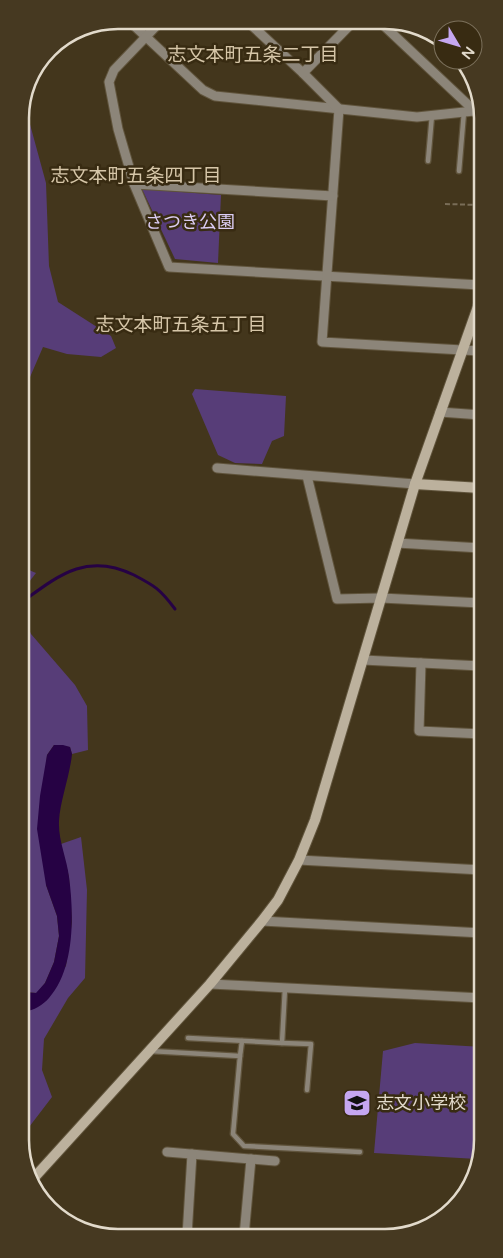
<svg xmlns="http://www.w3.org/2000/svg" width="503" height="1258" viewBox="0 0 503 1258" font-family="'Varela Round','Noto Sans JP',sans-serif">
<rect width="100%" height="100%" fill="#43361c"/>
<g fill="#573d78">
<polygon points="20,117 28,117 46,183 49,266 58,302 111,336 116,348 101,357 67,354 43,347 21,398"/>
<polygon points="142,189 221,195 218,263 175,259"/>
<polygon points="195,389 286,396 284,436 272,441 262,464 235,463 218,455 192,394"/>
<polygon points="22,567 36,573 22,591"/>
<polygon points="22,614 31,634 75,685 87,706 88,750 72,754 70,747 54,745 47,755 46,768 46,885 57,916 59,936 54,962 45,983 37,993 23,992"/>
<polygon points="81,837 87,890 85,978 68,998 44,1039 42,1070 52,1097 23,1135 23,1011 27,1011 66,966 72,922 69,877 61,844"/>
<polygon points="415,1043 483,1047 483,1146 477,1159 374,1153 383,1051"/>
</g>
<path fill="#260244" d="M54,745H63L70,747L72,754C70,775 60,801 59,821C58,840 67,859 69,877C74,914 75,969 49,998C43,1005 32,1012 23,1011V992L36,993L45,983L54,962L59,936L57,916L46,885L37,829L40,796L47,755Z"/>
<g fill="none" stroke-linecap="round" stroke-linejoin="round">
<path stroke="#260244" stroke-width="3" d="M22,602C59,575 87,552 134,575C155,586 160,589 175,609"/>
<defs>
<g id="lane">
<polyline points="428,161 432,115"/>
<polyline points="459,171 464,112"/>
<polyline points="188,1038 282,1043 285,988"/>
<polyline points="282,1043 311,1044 307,1090"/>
<polyline points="150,1051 240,1056 233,1134 244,1146 360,1152"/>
<polyline points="240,1056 242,1041"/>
</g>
<g id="street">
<polyline points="128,20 203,90 215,96 417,117 474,111"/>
<polyline points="162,20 114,70 109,82 118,129 134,184 169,267 480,285"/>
<polyline points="247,21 303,73 339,109 322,342 480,351"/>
<polyline points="380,22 480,116"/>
<polyline points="303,73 353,22"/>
<polyline points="134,184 333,196"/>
<polyline points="440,412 481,415"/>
<polyline points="217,468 415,484"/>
<polyline points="307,476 337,599 381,598 481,603"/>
<polyline points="397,543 481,548"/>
<polyline points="363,660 481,666"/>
<polyline points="421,663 419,731 482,734"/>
<polyline points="299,860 482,870"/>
<polyline points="262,921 482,933"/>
<polyline points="210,984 482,998"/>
<polyline points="478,998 482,935"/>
<polyline points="167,1152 275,1161"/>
<polyline points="187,1236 192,1154"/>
<polyline points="244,1236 251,1159"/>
</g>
<g id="secondary">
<polyline points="415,484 481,488"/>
<polyline points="32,1180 210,984 262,921 278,900 299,860 315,820 415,484 480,301"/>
</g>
</defs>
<use href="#lane" stroke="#60543c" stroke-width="7"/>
<use href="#street" stroke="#60543c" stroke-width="11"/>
<use href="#secondary" stroke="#60543c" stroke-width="12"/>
<polyline stroke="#796d57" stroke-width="2" stroke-dasharray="5 2.5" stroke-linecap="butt" points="445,204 480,205"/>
<use href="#lane" stroke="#8c8579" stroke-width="4.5"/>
<use href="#street" stroke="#8c8579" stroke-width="9"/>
<use href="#secondary" stroke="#bcb19d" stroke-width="10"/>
</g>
<defs>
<symbol id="school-square" viewBox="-11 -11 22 22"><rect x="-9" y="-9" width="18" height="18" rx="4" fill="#c5a7f1" stroke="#382b12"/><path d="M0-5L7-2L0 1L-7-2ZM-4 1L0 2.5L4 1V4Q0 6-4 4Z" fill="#111"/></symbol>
</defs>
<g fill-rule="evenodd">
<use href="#school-square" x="341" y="1087" width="32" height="32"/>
</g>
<g text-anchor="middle" stroke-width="5" stroke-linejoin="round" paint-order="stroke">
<g font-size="18" fill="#dbccf3" stroke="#382b12">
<text x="190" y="228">さつき公園</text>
</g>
<g font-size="18" fill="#e2dacb" stroke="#382b12" text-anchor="start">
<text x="376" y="1109">志文小学校</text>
</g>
<g font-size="19" fill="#d6c6a8" stroke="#382b12">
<text x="253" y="61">志文本町五条二丁目</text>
<text x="136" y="182">志文本町五条四丁目</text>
<text x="181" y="331">志文本町五条五丁目</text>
</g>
</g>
<path d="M0 0H503V1258H0ZM118 29H385A89 89 0 0 1 474 118V1140A89 89 0 0 1 385 1229H118A89 89 0 0 1 29 1140V118A89 89 0 0 1 118 29Z" fill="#463921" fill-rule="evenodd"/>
<path fill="none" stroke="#e2dacb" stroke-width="2.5" d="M118 29H385A89 89 0 0 1 474 118V1140A89 89 0 0 1 385 1229H118A89 89 0 0 1 29 1140V118A89 89 0 0 1 118 29Z"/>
<g transform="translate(458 45) rotate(128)"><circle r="24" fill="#382b12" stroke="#7c715c"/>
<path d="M0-4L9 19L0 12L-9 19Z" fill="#c5a7f1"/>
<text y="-8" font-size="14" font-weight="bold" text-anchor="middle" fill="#e2dacb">N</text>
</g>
</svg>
